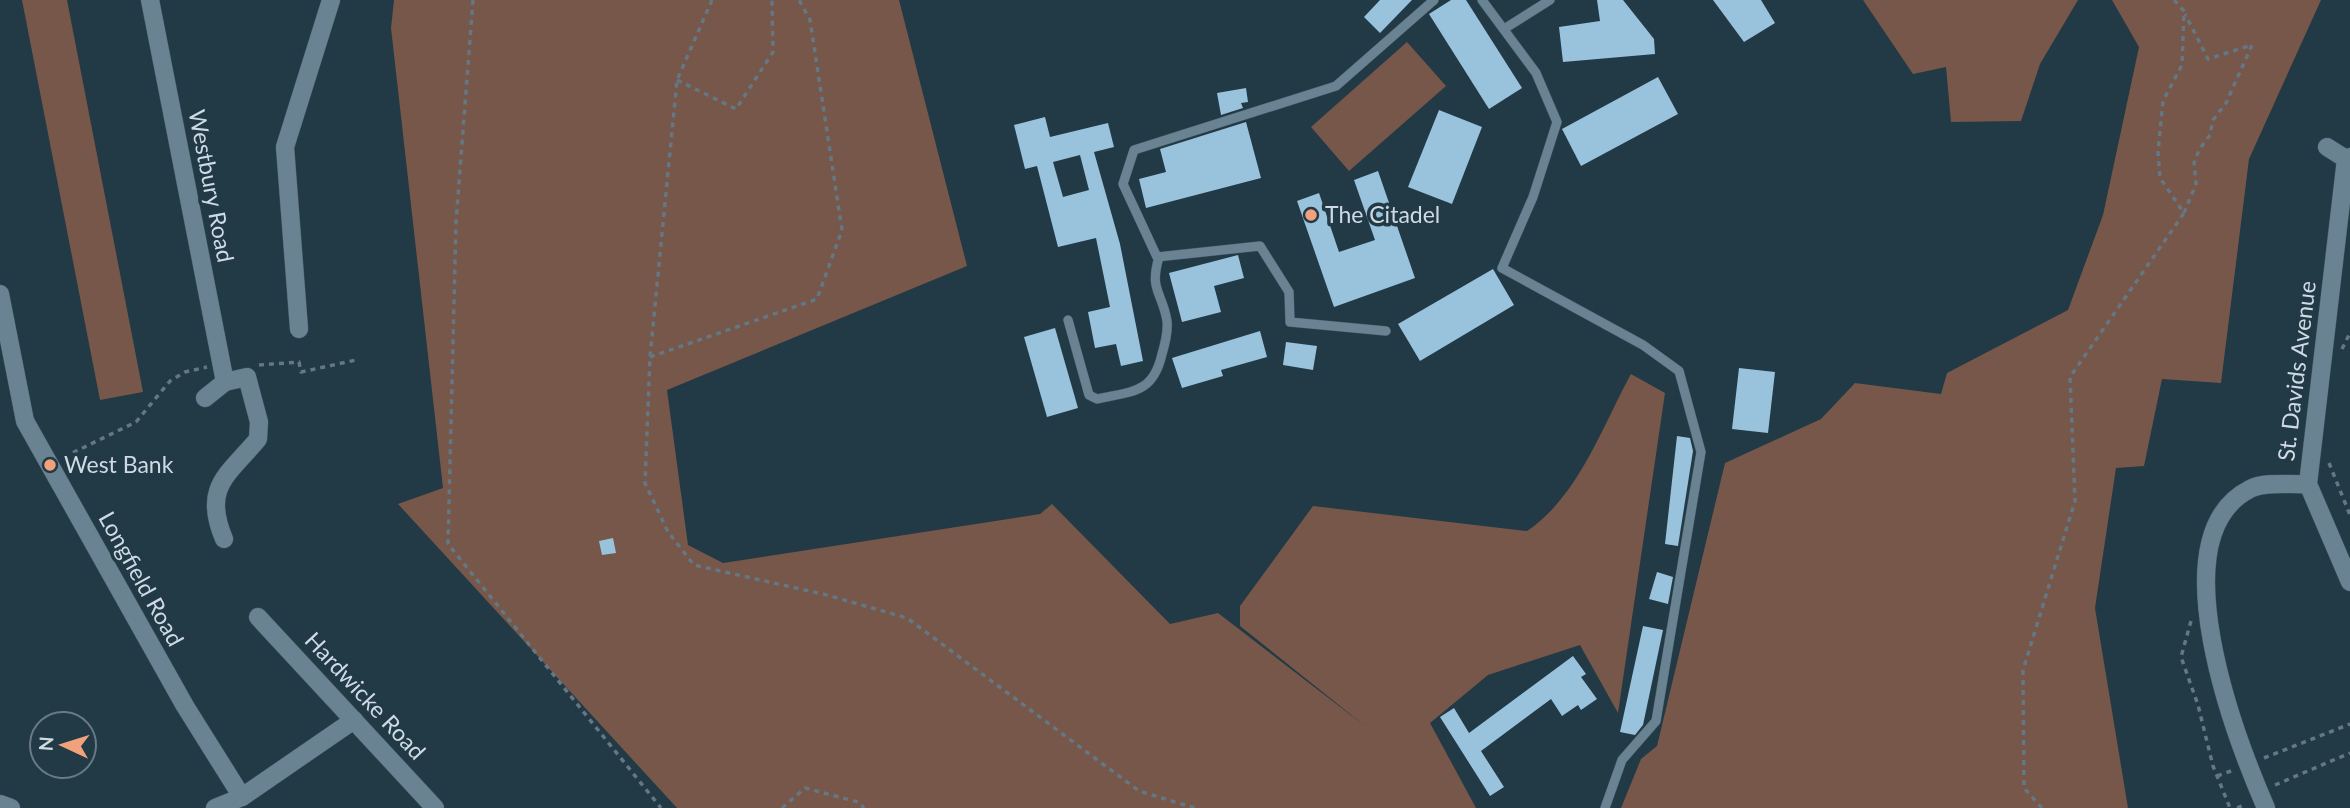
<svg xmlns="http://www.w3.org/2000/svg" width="2350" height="808" viewBox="0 0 2350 808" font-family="Lato,sans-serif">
<rect width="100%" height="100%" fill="#223946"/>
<g fill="#765749">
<polygon points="22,0 67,0 143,392 100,400"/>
<path d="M394,0H899L967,266L667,390L688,545L723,563L1040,514L1052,504L1170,624L1218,613L1365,726L1240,626V606L1313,506L1527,531C1578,497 1602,427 1631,374L1665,393L1618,713L1580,645L1488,675L1430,723L1476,808H677L398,504L443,488L391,28Z"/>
<polygon points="1863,0 2078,0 2040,64 2021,121 1951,122 1946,67 1913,74"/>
<polygon points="2112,0 2321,0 2249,159 2221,383 2162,379 2144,466 2116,468 2095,608 2128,808 1621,808 1641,759 1657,746 1725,463 1821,419 1855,383 1941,394 1947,373 2068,310 2103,215 2139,47"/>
<polygon points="1407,42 1446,86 1349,171 1311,127"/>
</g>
<g fill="#99c3dc" fill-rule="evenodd">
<polygon points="1380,0 1412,0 1380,33 1364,17"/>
<polygon points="1451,0 1466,0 1522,88 1489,109 1429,14"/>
<polygon points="1597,0 1623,0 1654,39 1655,54 1563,62 1559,27 1600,21"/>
<polygon points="1713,0 1761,0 1775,23 1744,42"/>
<polygon points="1658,77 1678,114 1581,166 1562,129"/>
<polygon points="1246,88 1248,102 1241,103 1243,108 1221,115 1217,93"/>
<polygon points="1439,110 1482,127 1452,204 1408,187"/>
<path d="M1045,117L1050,137L1108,123L1114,147L1094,152L1120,244L1143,361L1121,366L1116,344L1095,348L1088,312L1110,307L1096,238L1058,247L1037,166L1025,169L1014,125ZM1080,155L1089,190L1063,197L1053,162Z"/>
<polygon points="1246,122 1261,178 1146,208 1139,179 1166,172 1160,149"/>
<polygon points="1378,171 1415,278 1334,307 1297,201 1319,193 1339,252 1375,240 1354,180"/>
<polygon points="1238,255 1244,278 1214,286 1221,312 1182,322 1169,273"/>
<polygon points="1493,269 1514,305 1420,361 1398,324"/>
<polygon points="1055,328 1078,408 1047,417 1024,337"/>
<polygon points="1260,331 1267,357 1221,370 1223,376 1182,388 1172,358"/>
<polygon points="1286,342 1317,346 1313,370 1283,365"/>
<polygon points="1739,368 1775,372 1768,433 1732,429"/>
<polygon points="1677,436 1690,438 1693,451 1678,546 1665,544"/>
<polygon points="613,538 616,553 602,555 599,541"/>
<polygon points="1657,572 1673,577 1668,604 1649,599"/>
<polygon points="1643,626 1663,630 1643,725 1635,735 1620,732"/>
<polygon points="1573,656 1586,674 1581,677 1597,699 1581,710 1578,705 1562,716 1551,699 1481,751 1504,787 1490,796 1440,717 1454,708 1469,733"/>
</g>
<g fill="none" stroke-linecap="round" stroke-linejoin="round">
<defs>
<g id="lane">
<polyline points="1482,0 1536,73 1557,122 1533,197 1502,268 1643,345 1679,371 1701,452 1656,721 1622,760 1605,808"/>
<polyline points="1504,29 1550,0"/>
<path d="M1068,320L1089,395L1097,399C1132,391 1153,394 1162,354C1165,344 1168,331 1167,321C1162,291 1149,291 1159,257"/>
<polyline points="1386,331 1290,322 1289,292 1260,246 1157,257 1123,184 1134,150 1336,86 1434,0"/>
</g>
<g id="street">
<polyline points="150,0 225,382"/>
<polyline points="2327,147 2346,159 2350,157"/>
<polyline points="2346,159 2308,484 2350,582"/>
<polyline points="0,294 25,421 185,706 242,797"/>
<polyline points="299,329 285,147 331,0"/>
<path d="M205,398L225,382L247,377L259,422L258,439C228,475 202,487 224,539"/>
<polyline points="258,617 435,808"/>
<polyline points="0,804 11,808"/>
<polyline points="215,808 242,797 354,720"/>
<path d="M2266,808C2236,739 2157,536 2250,489C2264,481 2292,485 2308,484"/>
</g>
</defs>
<use href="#lane" stroke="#435863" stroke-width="10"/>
<use href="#street" stroke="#435863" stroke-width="19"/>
<g stroke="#647783" stroke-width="3.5" stroke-dasharray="5 5" stroke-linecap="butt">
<polyline points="473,0 456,222 448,544 661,808"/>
<polyline points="712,0 677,80 650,357 645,483 668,532 694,565 827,595 907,618 1139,791 1195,808"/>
<polyline points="677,80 736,109 773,52 772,0"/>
<polyline points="2184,213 2196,184 2194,163 2199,150 2210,135 2213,120 2226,103 2252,45 2208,59 2185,14"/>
<polyline points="2342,349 2350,333"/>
<polyline points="650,357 817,299 842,230 810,20 799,0"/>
<polyline points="259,365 299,362 301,372 356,360"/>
<polyline points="64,457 136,422 170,381 185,372 207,367"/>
<polyline points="2329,463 2350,515"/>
<polyline points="2191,621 2181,657 2198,705 2213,766 2230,808"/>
<polyline points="2264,758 2350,724"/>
<polyline points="2217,776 2234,770"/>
<polyline points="2275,785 2350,753"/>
<polyline points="782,808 805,788 858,802 864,808"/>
<polyline points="2042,808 2024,788 2023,670 2075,501 2070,377 2184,213 2160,178 2158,152 2163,101 2182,65 2184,11 2174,0"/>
<polyline points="2237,808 2246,804"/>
</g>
<use href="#lane" stroke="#6a8393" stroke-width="9"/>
<use href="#street" stroke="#6a8393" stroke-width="18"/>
</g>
<g fill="#f1a17c" stroke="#223946" stroke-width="2.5">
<circle cx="1311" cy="215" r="7"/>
<circle cx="50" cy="465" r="7"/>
</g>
<g text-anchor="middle" stroke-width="7" stroke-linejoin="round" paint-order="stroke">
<g font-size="23" fill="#cedbe4" stroke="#223946">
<text transform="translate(211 186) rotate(79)" y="8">Westbury Road</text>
<text transform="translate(2297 371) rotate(-83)" y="8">St. Davids Avenue</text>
<text transform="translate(141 579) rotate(61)" y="8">Longfield Road</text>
<text transform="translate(365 696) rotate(47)" y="8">Hardwicke Road</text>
</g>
<g font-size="23" fill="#cedbe4" stroke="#223946" text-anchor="start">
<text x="1325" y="223">The Citadel</text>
<text x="64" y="473">West Bank</text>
</g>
</g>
<g transform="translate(63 745) rotate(274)"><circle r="33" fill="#223946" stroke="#677a85" stroke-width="2"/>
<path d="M0-5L12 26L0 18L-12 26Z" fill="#f1a17c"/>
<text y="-10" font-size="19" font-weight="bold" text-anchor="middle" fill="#cedbe4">N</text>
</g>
</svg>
